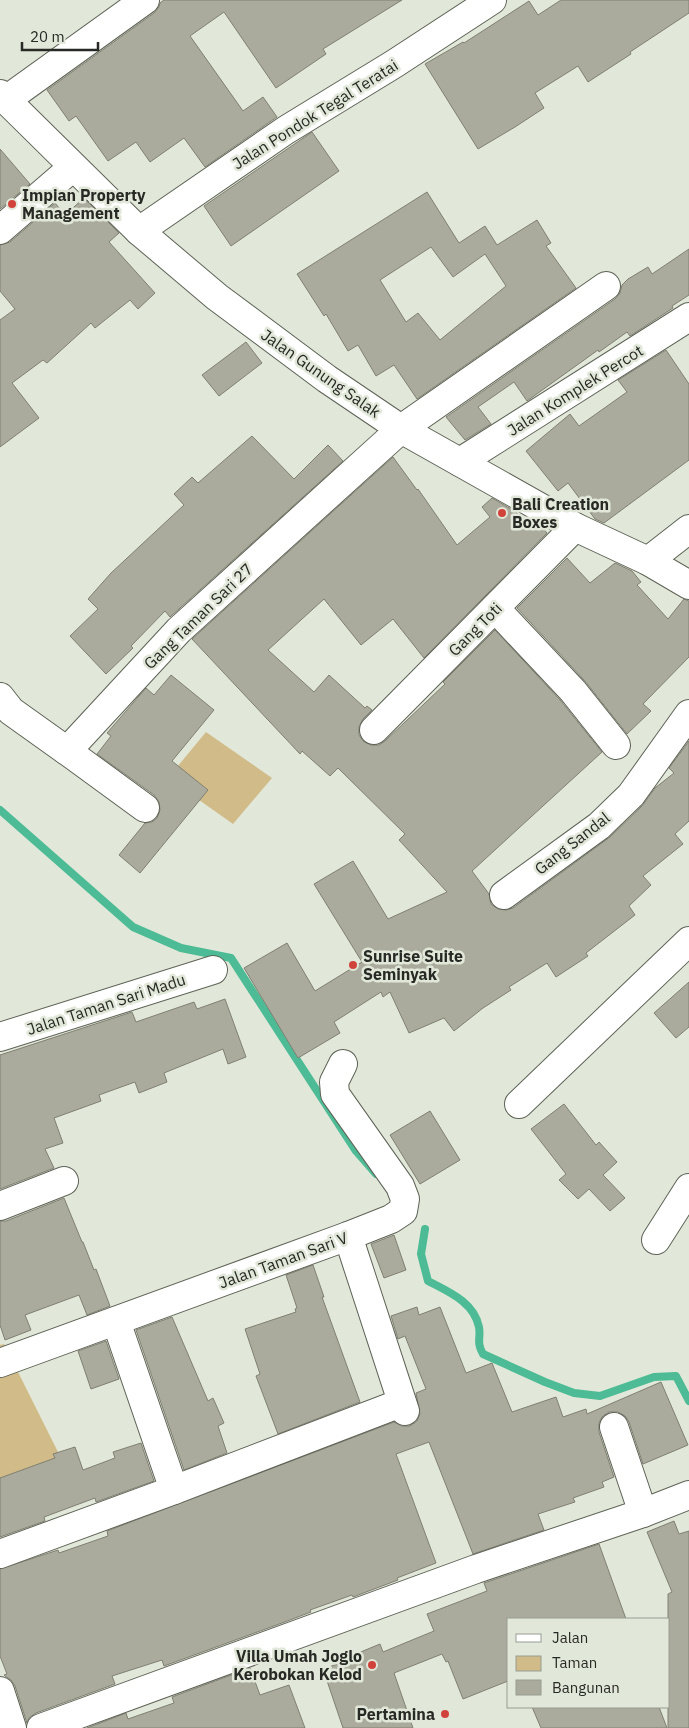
<svg xmlns="http://www.w3.org/2000/svg" width="689" height="1728" viewBox="0 0 689 1728" font-family="'IBM Plex Sans',sans-serif">
<rect width="100%" height="100%" fill="#e1e8d9"/>
<g fill="#d1bb88">
<polygon points="206,732 272,778 233,824 168,778"/>
<polygon points="4,1344 62,1460 0,1480 0,1345"/>
</g>
<g fill="none" stroke-linecap="round" stroke-linejoin="round">
<g stroke="#4dbb95" stroke-width="8">
<polyline points="0,810 133,927 181,948 231,958 356,1151 376,1174"/>
<path d="M425,1229L421,1254L428,1281C449,1292 474,1302 479,1327C481,1338 476,1342 483,1354L545,1382L574,1393L600,1396L654,1377L676,1376L689,1401"/>
</g>
</g>
<g fill="#aaab9c" stroke="#808072" fill-rule="evenodd">
<polygon points="164,0 402,0 323,49 326,54 276,88 224,12 190,36 243,111 263,97 277,117 205,167 184,138 150,162 136,142 108,161 76,116 69,121 47,90 154,13 159,7 160,3"/>
<polygon points="561,0 689,0 689,13 630,52 631,54 588,82 578,66 535,93 544,108 515,127 478,149 425,64 463,42 464,43 529,1 538,15"/>
<polygon points="312,132 339,171 231,246 204,206"/>
<polygon points="0,149 30,184 0,209"/>
<path d="M427,192L459,243L485,226L497,245L537,220L551,243L546,246L576,288L417,399L394,365L376,376L358,345L348,351L326,314L324,316L297,274ZM431,247L453,277L485,254L506,286L440,340L418,313L406,322L380,280Z"/>
<polygon points="84,198 119,233 109,242 155,293 138,309 130,300 95,328 91,323 47,363 43,360 12,383 39,418 0,447 0,320 15,309 0,291 0,245 10,242 55,203 65,215"/>
<polygon points="689,249 689,295 672,306 673,308 630,336 627,332 599,352 598,350 527,401 514,382 478,407 491,424 465,440 446,417 615,299 620,293 622,285 628,279 648,267 652,274"/>
<polygon points="246,342 262,363 219,396 202,375"/>
<polygon points="666,350 689,384 689,460 604,523 595,519 568,483 558,491 526,451 570,414 579,426 627,392 618,380"/>
<polygon points="252,436 294,479 328,445 343,461 170,617 165,611 131,646 133,648 106,674 70,636 98,609 88,599 111,573 184,505 174,494 192,477 198,483"/>
<polygon points="393,457 417,490 418,489 457,545 490,517 482,507 492,498 516,512 527,524 531,520 541,526 547,533 424,658 393,619 361,645 324,599 268,650 314,692 329,675 365,708 367,706 372,710 363,719 359,727 359,735 363,741 371,745 379,745 385,741 445,684 443,682 495,630 561,701 602,752 472,871 489,894 491,904 498,909 506,910 513,908 610,837 642,806 655,788 674,773 669,768 689,741 689,821 675,834 683,844 643,876 651,885 629,906 635,915 586,953 588,956 556,977 547,963 509,987 511,990 483,1008 454,1031 444,1018 409,1033 390,992 383,997 381,992 334,1022 340,1033 298,1058 244,968 287,943 315,991 362,962 314,884 353,861 388,919 447,892 399,840 405,834 338,768 330,776 302,751 300,754 192,639"/>
<polygon points="567,558 590,583 615,563 632,571 641,582 637,585 668,619 684,599 689,601 689,657 643,704 651,711 627,734 584,680 517,608"/>
<polygon points="171,675 214,710 172,761 208,790 140,873 119,855 145,823 152,822 157,818 160,810 159,802 154,795 97,754 111,736 107,733 146,688 154,695"/>
<polygon points="689,982 689,1027 676,1038 654,1013"/>
<polygon points="225,999 246,1057 228,1064 223,1049 164,1073 167,1082 139,1093 135,1082 99,1095 101,1101 54,1118 63,1143 45,1149 54,1168 0,1189 0,1055 132,1012 136,1022 194,1002 197,1009"/>
<polygon points="564,1104 596,1145 599,1142 617,1162 603,1175 625,1198 610,1211 589,1189 578,1199 559,1180 566,1174 531,1129"/>
<polygon points="430,1111 460,1160 420,1184 390,1135"/>
<polygon points="64,1198 82,1242 83,1242 94,1270 96,1269 110,1306 87,1315 79,1295 25,1315 31,1330 5,1340 0,1325 0,1221 6,1221"/>
<polygon points="394,1235 406,1270 384,1278 371,1244"/>
<polygon points="313,1265 324,1297 322,1297 360,1402 278,1434 256,1376 260,1374 245,1329 296,1312 295,1309 297,1308 286,1275"/>
<polygon points="417,1307 419,1315 440,1307 466,1373 492,1363 512,1412 556,1397 563,1417 586,1409 587,1414 661,1382 688,1445 643,1464 629,1422 625,1416 618,1412 609,1412 602,1417 599,1423 599,1432 614,1477 602,1482 604,1487 573,1498 575,1502 538,1514 544,1530 473,1554 429,1442 396,1454 436,1563 397,1578 398,1580 353,1597 352,1595 310,1610 311,1612 282,1623 164,1666 162,1660 112,1676 115,1684 36,1713 29,1718 27,1723 15,1686 11,1680 5,1676 4,1675 7,1674 0,1656 0,1569 58,1550 59,1553 108,1536 107,1531 394,1422 402,1426 410,1426 417,1421 420,1414 416,1393 426,1389 405,1336 398,1339 391,1316"/>
<polygon points="172,1317 208,1401 213,1398 224,1423 218,1426 227,1453 184,1470 136,1330"/>
<polygon points="106,1341 119,1379 91,1389 78,1351"/>
<polygon points="141,1443 154,1481 96,1502 95,1498 44,1517 45,1521 0,1537 0,1478 55,1458 53,1454 75,1447 83,1470 115,1458 113,1452"/>
<polygon points="674,1521 679,1534 689,1531 689,1728 668,1728 668,1594 672,1592 647,1532"/>
<polygon points="599,1544 626,1619 508,1619 508,1681 463,1699 448,1661 446,1662 442,1654 394,1673 413,1728 343,1728 323,1669 352,1659 351,1656 380,1644 383,1652 434,1631 427,1614 487,1591 484,1583"/>
<polygon points="250,1668 260,1695 289,1685 305,1728 87,1728 126,1713 128,1719 174,1703 172,1697"/>
<polygon points="532,1707 659,1707 667,1728 541,1728"/>
</g>
<g fill="none" stroke-linecap="round" stroke-linejoin="round">
<defs>
<g id="minor">
<polyline points="6,100 145,0"/>
<polyline points="0,230 73,167"/>
<polyline points="139,231 286,130 394,64 492,0"/>
<polyline points="460,462 689,317"/>
<polyline points="648,561 689,529"/>
<polyline points="495,608 573,691 616,745"/>
<polyline points="0,697 11,711 67,751 179,630 401,429 606,286"/>
<polyline points="374,730 575,527"/>
<polyline points="67,751 145,808"/>
<polyline points="504,895 599,826 631,795 689,714"/>
<polyline points="0,1037 213,970"/>
<polyline points="519,1104 689,941"/>
<polyline points="0,1206 64,1181"/>
<polyline points="348,1236 405,1411"/>
<polyline points="656,1240 689,1188"/>
<polyline points="116,1321 174,1490"/>
<polyline points="0,1363 348,1236 391,1219 403,1211 405,1199 400,1186 335,1094 334,1082 343,1064"/>
<polyline points="614,1427 643,1513"/>
<polyline points="0,1554 174,1490 401,1403"/>
<polyline points="0,1691 12,1728"/>
<polyline points="41,1728 476,1569 643,1513 689,1495"/>
</g>
<polyline id="tertiary" points="0,94 139,231 217,297 327,379 401,429 575,527 648,561 689,585"/>
</defs>
<use href="#minor" stroke="#5d6356" stroke-width="30"/>
<use href="#tertiary" stroke="#5d6356" stroke-width="30"/>
<use href="#minor" stroke="#fff" stroke-width="28"/>
<use href="#tertiary" stroke="#fff" stroke-width="28"/>
</g>
<g fill="#d0423a" stroke="#e1e8d9" stroke-width="2">
<circle cx="12" cy="204" r="5"/>
<circle cx="502" cy="513" r="5"/>
<circle cx="353" cy="965" r="5"/>
<circle cx="372" cy="1665" r="5"/>
<circle cx="445" cy="1714" r="5"/>
</g>
<g text-anchor="middle" stroke-width="5" stroke-linejoin="round" paint-order="stroke">
<g font-size="16" fill="#272924" stroke="#e1e8d9">
<text transform="translate(315 114) rotate(-32)" y="6">Jalan Pondok Tegal Teratai</text>
<text transform="translate(321 373) rotate(35)" y="6">Jalan Gunung Salak</text>
<text transform="translate(575 390) rotate(-32)" y="6">Jalan Komplek Percot</text>
<text transform="translate(198 616) rotate(-44)" y="6">Gang Taman Sari 27</text>
<text transform="translate(475 629) rotate(-45)" y="6">Gang Toti</text>
<text transform="translate(572 843) rotate(-38)" y="6">Gang Sandal</text>
<text transform="translate(106 1004) rotate(-18)" y="6">Jalan Taman Sari Madu</text>
<text transform="translate(283 1260) rotate(-20)" y="6">Jalan Taman Sari V</text>
</g>
<g font-size="16" font-weight="bold" fill="#272924" stroke="#e1e8d9" text-anchor="start">
<text x="22" y="201">Impian Property<tspan x="22" dy="18">Management</tspan></text>
<text x="512" y="510">Bali Creation<tspan x="512" dy="18">Boxes</tspan></text>
<text x="363" y="962">Sunrise Suite<tspan x="363" dy="18">Seminyak</tspan></text>
<text x="362" y="1662" text-anchor="end">Villa Umah Joglo<tspan x="362" dy="18">Kerobokan Kelod</tspan></text>
<text x="435" y="1720" text-anchor="end">Pertamina</text>
</g>
</g>
<rect x="507" y="1618" width="162" height="90" fill="#e1e8d9" stroke="#979c91"/>
<rect x="516" y="1634" width="25" height="8" fill="#ffffff" stroke="#979c91"/>
<text x="552" y="1643" font-size="15" fill="#272924">Jalan</text>
<rect x="516" y="1656" width="25" height="15" fill="#d1bb88" stroke="#979c91"/>
<text x="552" y="1668" font-size="15" fill="#272924">Taman</text>
<rect x="516" y="1680" width="25" height="15" fill="#aaab9c" stroke="#979c91"/>
<text x="552" y="1693" font-size="15" fill="#272924">Bangunan</text>
<path d="M22 42v8h76v-8" fill="none" stroke="#272924" stroke-width="2.5"/>
<text x="30" y="42" font-size="15" fill="#272924" stroke="#e1e8d9" stroke-width="4" paint-order="stroke">20 m</text>
</svg>
